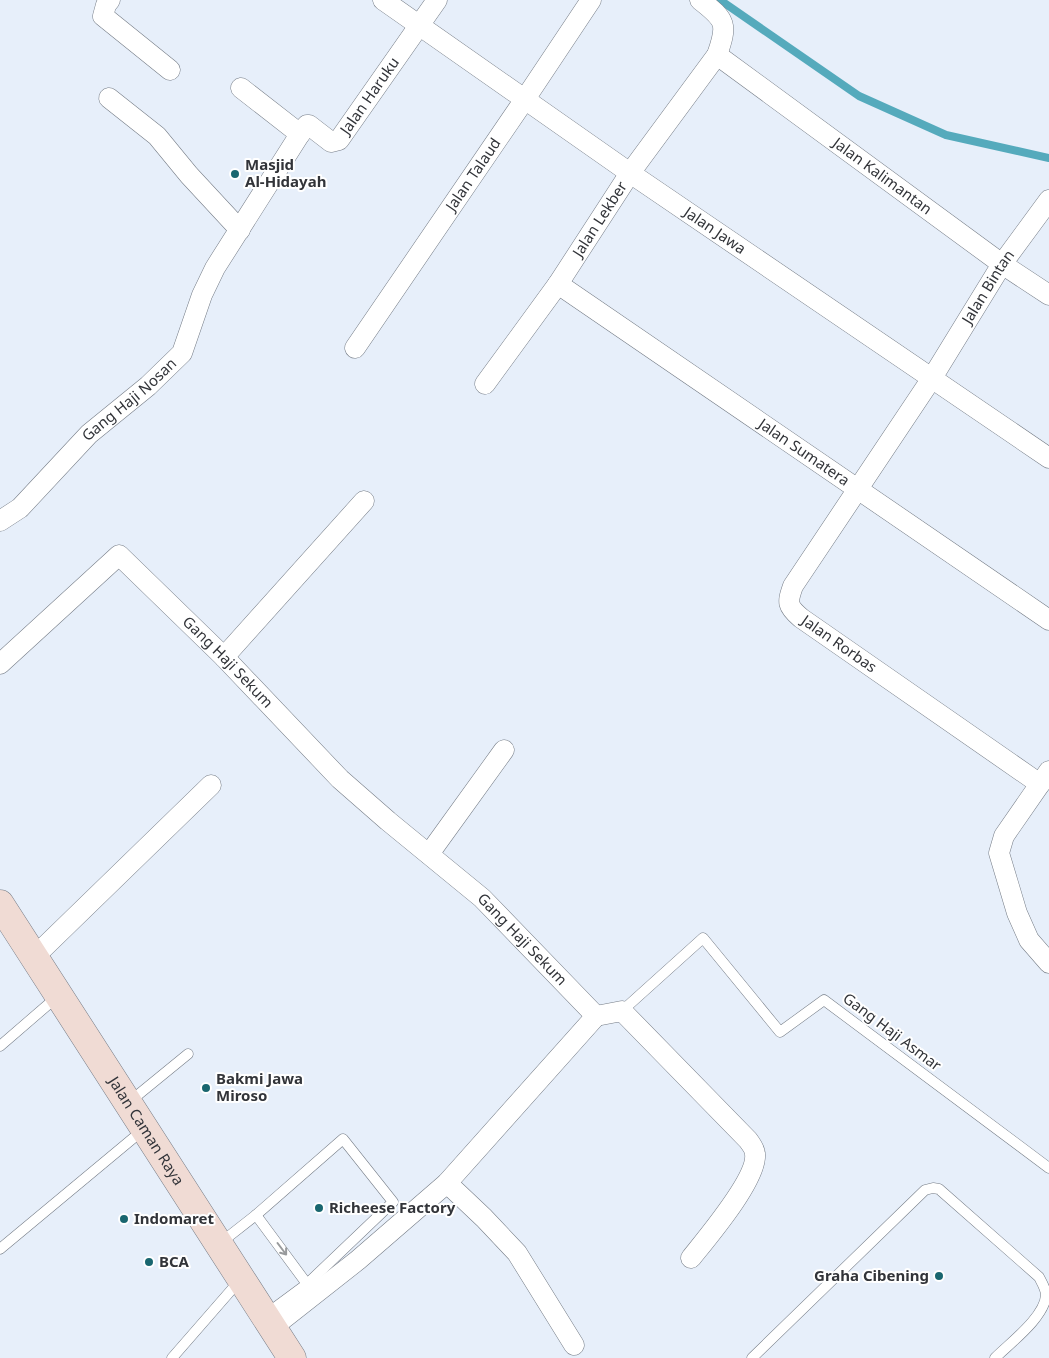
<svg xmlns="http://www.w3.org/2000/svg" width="1049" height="1358" viewBox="0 0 1049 1358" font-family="'Noto Sans',sans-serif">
<rect width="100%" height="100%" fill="#e7effa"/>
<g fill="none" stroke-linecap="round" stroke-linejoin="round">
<polyline stroke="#55aabc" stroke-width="8" points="720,0 859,96 946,135 1049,158"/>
<defs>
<g id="service">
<polyline points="622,1011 703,938 780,1032 824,1000 1049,1168"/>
<polyline points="0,1046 58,996"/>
<polyline points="128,1103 188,1054"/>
<polyline points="256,1215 307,1284"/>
<polyline points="219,1244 256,1215 343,1139 393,1202 307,1284 265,1315"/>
<polyline points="0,1249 143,1130"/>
<polyline points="172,1358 240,1280"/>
<path d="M752,1358L925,1190L933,1188L939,1189L1039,1277C1042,1283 1046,1289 1046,1295C1045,1317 1010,1343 995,1358"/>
</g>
<g id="minor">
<polyline points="110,0 106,5 103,16 170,70"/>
<path id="s1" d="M383,0L630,173L1049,458"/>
<path id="s2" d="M717,55L1002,264L1049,295"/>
<path id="s3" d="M241,88L300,134L307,125H309L331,142L339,140L437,0"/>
<polyline points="109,98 157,136 189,175 240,230"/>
<path id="s4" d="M558,284L1049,620"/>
<path id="s5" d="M355,348L525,99L591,0"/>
<path id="s6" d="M485,384L558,284L630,173L717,55C728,24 726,20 700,0"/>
<path id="s7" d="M0,521L20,508L89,434L148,386L182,353L202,295L215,268L300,134"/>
<polyline points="224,657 364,501"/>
<path id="s8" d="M0,664L119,555L224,657L340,779L388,821L482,898L596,1016"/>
<polyline points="1049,771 1004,836 999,853 1017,913 1029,940 1049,963"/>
<path id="s9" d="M1040,784L801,618C787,606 787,603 793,586L932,378L1002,264L1049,200"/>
<polyline points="429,854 504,750"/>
<polyline points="34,957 211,785"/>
<path d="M596,1016L622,1011L748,1140C751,1144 755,1150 755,1154C758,1178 707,1238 691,1258"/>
<polyline points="447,1183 484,1218 517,1253 574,1345"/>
<polyline points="273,1327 358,1260 447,1183 596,1016"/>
</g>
<g id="secondary">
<path id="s10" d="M0,904L292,1358"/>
</g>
</defs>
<use href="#service" stroke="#757c86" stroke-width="11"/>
<use href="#minor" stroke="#757c86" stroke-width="21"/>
<use href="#secondary" stroke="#757c86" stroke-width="29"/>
<use href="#service" stroke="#fff" stroke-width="10"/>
<use href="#minor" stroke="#fff" stroke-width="20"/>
<use href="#secondary" stroke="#f0dbd4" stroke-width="28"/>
</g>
<defs><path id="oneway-shaft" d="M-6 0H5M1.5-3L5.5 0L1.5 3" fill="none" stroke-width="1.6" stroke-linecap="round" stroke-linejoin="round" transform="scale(1.25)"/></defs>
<use stroke="#989a9c" href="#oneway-shaft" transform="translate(282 1249) rotate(53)"/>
<g fill="#19666f" stroke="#fff" stroke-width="2">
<circle cx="235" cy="174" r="5"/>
<circle cx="206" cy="1088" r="5"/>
<circle cx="319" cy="1208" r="5"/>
<circle cx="124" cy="1219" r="5"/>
<circle cx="149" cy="1262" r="5"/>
<circle cx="939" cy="1276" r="5"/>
</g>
<g text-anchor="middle" stroke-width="4" stroke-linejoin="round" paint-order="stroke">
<g font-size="15" fill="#323439" stroke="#fff">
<text dy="5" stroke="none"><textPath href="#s3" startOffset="178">Jalan Haruku</textPath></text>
<text dy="5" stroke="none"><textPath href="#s5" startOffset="210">Jalan Talaud</textPath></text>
<text dy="5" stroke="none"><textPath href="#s2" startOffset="205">Jalan Kalimantan</textPath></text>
<text dy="5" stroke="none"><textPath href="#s6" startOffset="201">Jalan Lekber</textPath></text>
<text dy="5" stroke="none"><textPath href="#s1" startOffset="404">Jalan Jawa</textPath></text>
<text dy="5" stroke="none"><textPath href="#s9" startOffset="685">Jalan Bintan</textPath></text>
<text dy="5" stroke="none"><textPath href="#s7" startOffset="178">Gang Haji Nosan</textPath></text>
<text dy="5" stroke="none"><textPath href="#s4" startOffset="298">Jalan Sumatera</textPath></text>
<text transform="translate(839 644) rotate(35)" y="5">Jalan Rorbas</text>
<text dy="5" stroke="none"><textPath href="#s8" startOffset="314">Gang Haji Sekum</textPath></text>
<text dy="5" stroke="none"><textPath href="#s8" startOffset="719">Gang Haji Sekum</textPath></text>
<text transform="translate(892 1032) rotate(37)" y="5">Gang Haji Asmar</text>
<text dy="5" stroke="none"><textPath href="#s10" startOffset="270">Jalan Caman Raya</textPath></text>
</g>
<g font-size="15" font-weight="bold" fill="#323439" stroke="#fff" text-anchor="start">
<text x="245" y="170">Masjid<tspan x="245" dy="17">Al-Hidayah</tspan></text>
<text x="216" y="1084">Bakmi Jawa<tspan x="216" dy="17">Miroso</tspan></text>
<text x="329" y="1213">Richeese Factory</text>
<text x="134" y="1224">Indomaret</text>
<text x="159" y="1267">BCA</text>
<text x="929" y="1281" text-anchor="end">Graha Cibening</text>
</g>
</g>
</svg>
